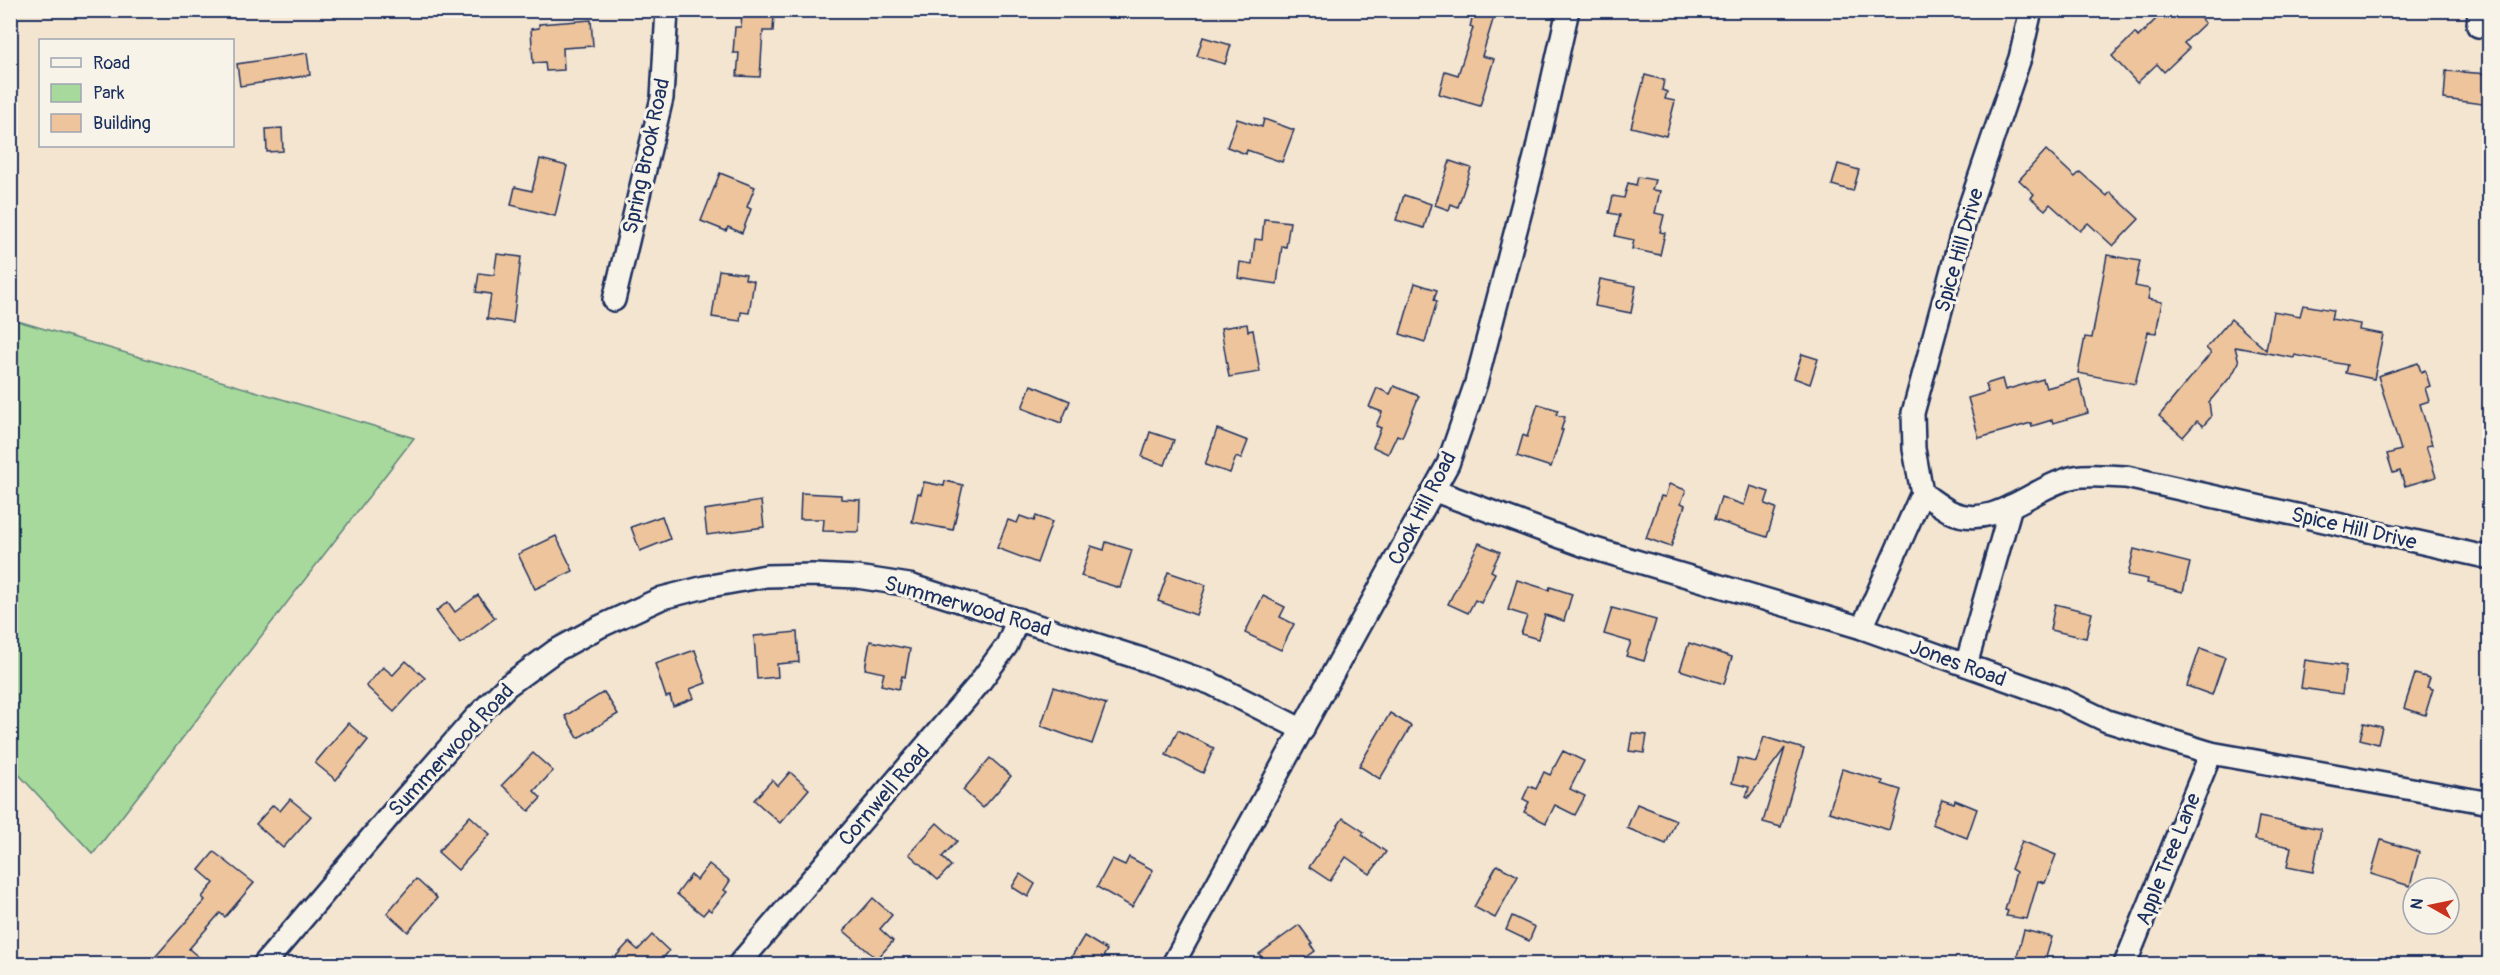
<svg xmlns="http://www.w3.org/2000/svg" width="2500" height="975" viewBox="0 0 2500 975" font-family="Pangolin,sans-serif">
<rect width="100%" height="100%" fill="#f4e5d1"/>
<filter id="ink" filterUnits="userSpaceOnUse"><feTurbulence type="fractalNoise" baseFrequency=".0167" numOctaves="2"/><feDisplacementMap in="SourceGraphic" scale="12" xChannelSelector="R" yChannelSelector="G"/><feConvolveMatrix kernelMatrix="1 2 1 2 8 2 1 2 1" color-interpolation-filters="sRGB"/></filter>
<g filter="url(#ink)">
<polygon fill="#a6d99b" stroke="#60847c" stroke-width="1.5" points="11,319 414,438 93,854 11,766"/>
<g fill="#edc49c" stroke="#1b2f5e" stroke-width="1.5">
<polygon points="1474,10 1496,10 1482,56 1494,59 1480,106 1439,94 1445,71 1458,75 1473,28 1470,27"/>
<polygon points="2165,10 2207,10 2200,18 2205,23 2184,43 2189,48 2164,72 2157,64 2137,83 2112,56 2135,33 2138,37"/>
<polygon points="742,13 774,15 773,31 763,31 760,77 737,76 739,53 733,53 735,27 741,27"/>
<polygon points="591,20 593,46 563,48 564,70 546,71 545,62 533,63 531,29 539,28 539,24"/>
<polygon points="1203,37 1231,45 1225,64 1197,56"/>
<polygon points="307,53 310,75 240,86 237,64"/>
<polygon points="2446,71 2490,74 2490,105 2444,99"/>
<polygon points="1645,75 1664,80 1662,90 1667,92 1665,99 1675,101 1666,136 1631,127"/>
<polygon points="1237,119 1262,127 1264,119 1294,130 1282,162 1247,150 1246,154 1227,147"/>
<polygon points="282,128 283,151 267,152 266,129"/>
<polygon points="2046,150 2075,177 2080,172 2107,196 2110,192 2139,219 2113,246 2088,223 2080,231 2050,204 2045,210 2031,198 2034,194 2019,180"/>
<polygon points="540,159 567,166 555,216 511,205 515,187 532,191"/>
<polygon points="1450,161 1471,168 1458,207 1451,204 1449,210 1435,205"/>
<polygon points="1838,164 1859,170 1853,191 1832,185"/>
<polygon points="720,173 755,187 747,207 751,209 742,233 728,227 726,231 701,221"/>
<polygon points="1638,177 1655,180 1652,190 1660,191 1655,213 1664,215 1660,232 1665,233 1660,255 1632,249 1634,240 1615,236 1620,215 1609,213 1613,196 1624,198 1628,183 1636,185"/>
<polygon points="1404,195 1431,204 1424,228 1396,220"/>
<polygon points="1264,219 1290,222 1286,247 1282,246 1277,284 1238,278 1240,262 1252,264 1255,239 1262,240"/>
<polygon points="497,254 521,257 513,323 487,319 491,294 476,292 479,273 494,275"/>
<polygon points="2107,255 2140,261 2135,286 2150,289 2148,299 2162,302 2156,333 2148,332 2135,384 2078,373 2085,337 2092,338"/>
<polygon points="719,270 746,274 745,279 754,281 749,313 741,312 740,321 712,317"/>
<polygon points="1600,279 1636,286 1631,313 1595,306"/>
<polygon points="1415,283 1437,290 1434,300 1437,301 1425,342 1400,334"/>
<polygon points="2303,305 2333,310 2331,319 2360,324 2359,330 2383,334 2374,379 2345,373 2347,365 2295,355 2294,358 2235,347 2239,362 2232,375 2209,402 2211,417 2203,426 2197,421 2183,437 2159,416 2211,353 2206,348 2231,319 2266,350 2273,311 2300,316"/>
<polygon points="1247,324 1248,331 1253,330 1260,372 1229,377 1221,328"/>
<polygon points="1802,354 1818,359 1810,384 1794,378"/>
<polygon points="2418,363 2421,372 2425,370 2430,386 2425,388 2429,401 2420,404 2432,445 2426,446 2436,477 2405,486 2400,471 2393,473 2387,454 2401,450 2378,376"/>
<polygon points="2002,379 2005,390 2043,379 2046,388 2079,379 2088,413 2053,423 2052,420 2032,426 2031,423 1979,438 1968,398 1988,392 1986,384"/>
<polygon points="1031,385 1070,401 1061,423 1022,408"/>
<polygon points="1394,386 1419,396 1402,437 1397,435 1388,454 1373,447 1381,428 1376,426 1382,412 1369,407 1377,388 1390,394"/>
<polygon points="1538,404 1558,410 1556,415 1565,417 1561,430 1563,430 1551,467 1517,456 1523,435 1527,437"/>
<polygon points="1217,429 1248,441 1241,459 1236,457 1230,473 1205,465"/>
<polygon points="1150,432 1174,440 1165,465 1142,457"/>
<polygon points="945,481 963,485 953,530 912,522 918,493 921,494 924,482 944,486"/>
<polygon points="1669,484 1686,490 1681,503 1685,505 1671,547 1646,538 1661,496 1665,497"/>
<polygon points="1750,486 1769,492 1765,504 1776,508 1767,537 1714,520 1721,497 1744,505"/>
<polygon points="801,493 841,495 841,499 860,500 859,532 823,531 824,519 800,519"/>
<polygon points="761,501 764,527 707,535 704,510"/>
<polygon points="662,516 670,539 640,551 631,527"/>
<polygon points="1020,516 1034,521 1036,516 1052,522 1037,563 997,548 1008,520 1017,523"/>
<polygon points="556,536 573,571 535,589 518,554"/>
<polygon points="1106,542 1132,550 1120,588 1081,576 1091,546 1104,550"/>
<polygon points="1479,543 1500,552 1491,571 1495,573 1481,603 1475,600 1468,613 1448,604"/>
<polygon points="2134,549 2190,563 2183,592 2147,583 2148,579 2128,575"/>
<polygon points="1168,572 1206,585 1196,615 1158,601"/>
<polygon points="1517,580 1549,590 1550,587 1572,594 1564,621 1545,615 1538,639 1521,634 1527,616 1508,610"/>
<polygon points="478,595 495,618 460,644 436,611 448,602 455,612"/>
<polygon points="1263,596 1285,607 1280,617 1294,624 1281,650 1245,633"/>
<polygon points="2055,604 2092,613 2086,638 2050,630"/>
<polygon points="1612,608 1656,620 1644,661 1626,656 1631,642 1604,634"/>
<polygon points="797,632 799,662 777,664 778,677 757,679 754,636"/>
<polygon points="870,641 910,649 905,677 902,676 899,689 881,685 884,673 865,669"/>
<polygon points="1689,643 1732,657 1724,684 1680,670"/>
<polygon points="2200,648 2225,657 2212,695 2187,686"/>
<polygon points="695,650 706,683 690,689 694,698 673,706 670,696 666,697 655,664"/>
<polygon points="2305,660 2346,666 2342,694 2301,688"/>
<polygon points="406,661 425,678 394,712 366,686 383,667 393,675"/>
<polygon points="2415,674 2430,678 2427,687 2433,689 2425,715 2404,708"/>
<polygon points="1054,687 1106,704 1092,744 1041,726"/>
<polygon points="604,692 618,714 578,738 565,716"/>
<polygon points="1390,713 1411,726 1380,779 1359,766"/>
<polygon points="348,723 368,740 336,780 315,763"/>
<polygon points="2364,723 2382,727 2378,744 2360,739"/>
<polygon points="1178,730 1214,748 1203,773 1166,755"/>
<polygon points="1632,733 1647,735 1644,753 1629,751"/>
<polygon points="1764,737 1804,749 1781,827 1763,822 1785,748 1748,798 1746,797 1749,787 1732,783 1738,758 1756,762"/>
<polygon points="1563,751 1584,761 1570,789 1585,796 1575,815 1555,805 1546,823 1524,812 1529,802 1523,799 1529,786 1536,789 1544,772 1550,775"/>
<polygon points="533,753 553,771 534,791 541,798 529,811 502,785"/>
<polygon points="990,758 1011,776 983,808 963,790"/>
<polygon points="1842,769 1883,781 1882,784 1901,790 1889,830 1829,812"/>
<polygon points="790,772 809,789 780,823 754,800 772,780 778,786"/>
<polygon points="290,799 311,816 283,848 256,824 273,805 280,811"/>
<polygon points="1942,799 1954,803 1955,800 1977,809 1967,838 1932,824"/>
<polygon points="1637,804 1676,820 1666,844 1627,828"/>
<polygon points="470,816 490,834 458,870 438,852"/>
<polygon points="2259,817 2321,829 2313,872 2287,867 2291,847 2255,840"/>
<polygon points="1343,818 1364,832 1362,835 1386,852 1370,874 1346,857 1330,881 1309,867"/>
<polygon points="937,823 957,841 942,857 951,866 938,880 909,854"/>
<polygon points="2381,840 2419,852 2410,886 2371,874"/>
<polygon points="2022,841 2056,855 2045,883 2038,881 2027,919 2006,916 2008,911 2005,910 2016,872 2011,869"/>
<polygon points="214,852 254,883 225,917 220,913 189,949 207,964 149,964 205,900 202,897 214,883 199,870"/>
<polygon points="1129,857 1153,870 1132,907 1097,887 1112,859 1125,865"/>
<polygon points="709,864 730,881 724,890 727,892 711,911 708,909 703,915 677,894 691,875 697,880"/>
<polygon points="1497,865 1518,876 1495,918 1474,907"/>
<polygon points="1020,874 1035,884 1028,897 1012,887"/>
<polygon points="416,879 437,898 408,932 387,913"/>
<polygon points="873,898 892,915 880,929 893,941 877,959 844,931"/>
<polygon points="1512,916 1535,927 1529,941 1506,930"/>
<polygon points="1299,925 1313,944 1311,945 1315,951 1297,964 1267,964 1259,954"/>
<polygon points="2024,930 2052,937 2044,964 2015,964"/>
<polygon points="652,935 669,951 658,964 609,964 629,942 638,950"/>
<polygon points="1084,936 1107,950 1099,964 1067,964"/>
</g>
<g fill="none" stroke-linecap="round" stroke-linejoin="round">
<defs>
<g id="minor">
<polyline points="2479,10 2478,26 2490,27"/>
<polyline points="614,300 662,98 667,10"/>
<polyline points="1435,491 1585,546 1862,628 2061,699 2107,721 2211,753 2490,803"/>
<path d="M1922,493C1931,499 1940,506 1949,511C1993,533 2034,485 2075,477C2091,474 2110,477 2126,477L2490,558"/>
<polyline points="1862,628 1922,493 1914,449 1913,413 1967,214 2020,58 2031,10"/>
<polyline points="1966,665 2011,506"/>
<polyline points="264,964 398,806 475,718 507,686 555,651 599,627 662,598 705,587 766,576 813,575 857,577 909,585 1145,660 1210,683 1303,730"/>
<polyline points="739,964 977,686 1007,645 1018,619"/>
<polyline points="1173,964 1448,464 1476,383 1536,153 1568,10"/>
<polyline points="2125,964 2211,753"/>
</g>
</defs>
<use href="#minor" stroke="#1b2f5e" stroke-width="26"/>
<use href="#minor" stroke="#f7f3e8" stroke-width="21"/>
</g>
</g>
<g text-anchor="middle" stroke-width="6" stroke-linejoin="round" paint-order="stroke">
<g font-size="21" fill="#1b2f5e" stroke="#f7f3e8">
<text transform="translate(646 156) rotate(-78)" y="7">Spring Brook Road</text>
<text transform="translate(1959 250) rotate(-74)" y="7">Spice Hill Drive</text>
<text transform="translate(1422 508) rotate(-63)" y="7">Cook Hill Road</text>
<text transform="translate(2354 528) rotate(13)" y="7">Spice Hill Drive</text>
<text transform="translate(968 606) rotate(16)" y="7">Summerwood Road</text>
<text transform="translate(1958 663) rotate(20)" y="7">Jones Road</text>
<text transform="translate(451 750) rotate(-47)" y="7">Summerwood Road</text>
<text transform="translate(884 795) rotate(-49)" y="7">Cornwell Road</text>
<text transform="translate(2168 859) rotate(-68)" y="7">Apple Tree Lane</text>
</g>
</g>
<rect width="2500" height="975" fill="none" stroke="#f7f3e8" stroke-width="36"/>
<rect x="18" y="18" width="2464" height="939" fill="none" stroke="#1b2f5e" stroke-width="2" filter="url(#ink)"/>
<rect x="39" y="39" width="195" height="108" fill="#f7f3e8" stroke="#9fa5b1" stroke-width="1.5"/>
<rect x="51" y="58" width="30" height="9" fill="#f7f3e8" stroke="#9fa5b1" stroke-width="1.5"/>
<text x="93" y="69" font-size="18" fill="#1b2f5e">Road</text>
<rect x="51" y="84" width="30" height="18" fill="#a6d99b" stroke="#9fa5b1" stroke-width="1.5"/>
<text x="93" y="99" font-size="18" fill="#1b2f5e">Park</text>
<rect x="51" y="114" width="30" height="18" fill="#edc49c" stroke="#9fa5b1" stroke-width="1.5"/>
<text x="93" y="129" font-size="18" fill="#1b2f5e">Building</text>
<g transform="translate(2431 906) rotate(279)"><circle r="28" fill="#f7f3e8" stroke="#9fa5b1" stroke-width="1.5"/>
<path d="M0-4.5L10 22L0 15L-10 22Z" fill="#c8321e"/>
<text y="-9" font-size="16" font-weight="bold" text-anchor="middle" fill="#1b2f5e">N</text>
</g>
</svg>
